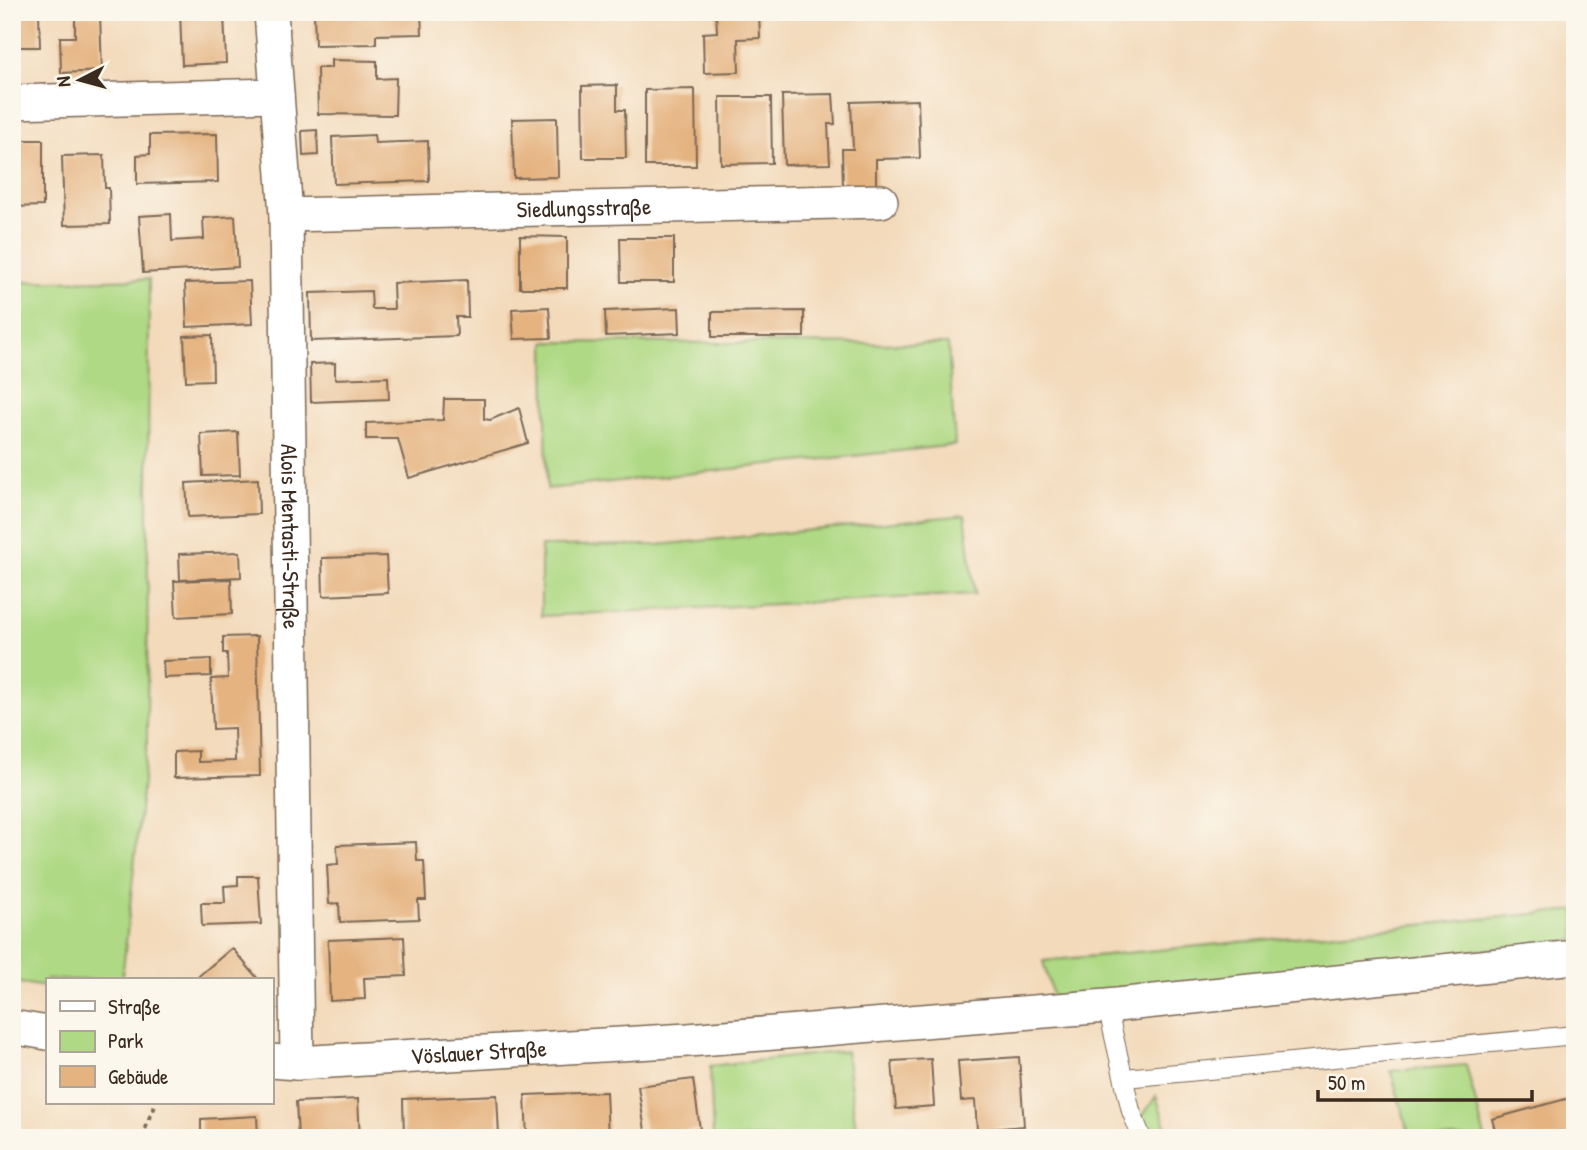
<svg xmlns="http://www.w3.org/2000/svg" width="1587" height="1150" viewBox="0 0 1587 1150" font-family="'Patrick Hand',sans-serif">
<rect width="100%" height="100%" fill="#fbf7ec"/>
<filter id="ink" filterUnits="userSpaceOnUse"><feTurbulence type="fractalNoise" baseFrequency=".0143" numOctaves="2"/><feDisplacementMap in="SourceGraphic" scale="14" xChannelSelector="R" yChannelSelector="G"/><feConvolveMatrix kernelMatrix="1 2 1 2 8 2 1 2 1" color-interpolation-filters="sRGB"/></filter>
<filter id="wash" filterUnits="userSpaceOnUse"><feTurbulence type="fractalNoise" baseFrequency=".00686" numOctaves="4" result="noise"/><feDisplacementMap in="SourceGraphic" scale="28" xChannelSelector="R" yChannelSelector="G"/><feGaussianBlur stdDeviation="1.57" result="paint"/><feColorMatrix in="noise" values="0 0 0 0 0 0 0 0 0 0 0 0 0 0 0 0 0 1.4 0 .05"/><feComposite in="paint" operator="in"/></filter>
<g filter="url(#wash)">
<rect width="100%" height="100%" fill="#f3dabb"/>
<g fill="#afd984" stroke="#758251" stroke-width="2">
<polygon points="149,279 147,744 122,980 47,980 47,987 12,982 12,282"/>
<polygon points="545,342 948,344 955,445 547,489"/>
<polygon points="965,515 975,594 541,616 541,546 658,545"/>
<polygon points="1575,910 1575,940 1053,997 1043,961"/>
<polygon points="846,1051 857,1138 713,1138 710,1066"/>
<polygon points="1466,1065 1485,1138 1410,1138 1391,1071"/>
<polygon points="1156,1096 1170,1138 1128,1138"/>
</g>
<g id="blocks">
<g fill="#e5b380">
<polygon points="12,12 39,12 40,47 12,47"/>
<polygon points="180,12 224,12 226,63 182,65"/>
<polygon points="314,12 421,12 422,34 376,35 376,44 315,45"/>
<polygon points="716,12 759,12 760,38 738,39 739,72 704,73 703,33 717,32"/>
<polygon points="100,15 102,71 61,73 60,37 75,37 75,16"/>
<polygon points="331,60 377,61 377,79 396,78 395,115 318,114 317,68 331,68"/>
<polygon points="617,85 617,110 625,110 626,158 583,158 582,86"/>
<polygon points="695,89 696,166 645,166 645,90"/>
<polygon points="833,94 835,124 828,124 830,164 784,165 782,95"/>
<polygon points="720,97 771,97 772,163 721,164"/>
<polygon points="918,100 920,158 876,159 876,187 843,188 842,149 853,149 851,102"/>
<polygon points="557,118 558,177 514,178 512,119"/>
<polygon points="317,130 318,155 303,156 302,131"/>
<polygon points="217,134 218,182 137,184 137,155 150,154 150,135"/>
<polygon points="374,135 375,143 428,141 429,181 334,184 332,137"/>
<polygon points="12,140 43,140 43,206 12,207"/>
<polygon points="104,155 105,188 109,188 110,224 64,225 62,156"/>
<polygon points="171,214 172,241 204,239 203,218 235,216 238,267 143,273 139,216"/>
<polygon points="520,236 567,237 567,288 520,288"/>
<polygon points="620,238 674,238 674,282 621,282"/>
<polygon points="467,280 468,317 456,317 457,336 311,341 310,293 371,291 372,309 394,309 393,283"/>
<polygon points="250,281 252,324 187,327 185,283"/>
<polygon points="549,307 551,338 514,339 512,309"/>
<polygon points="679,308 680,333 606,336 605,311"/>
<polygon points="804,311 804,337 712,337 712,312"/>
<polygon points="212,335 213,380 186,381 184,336"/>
<polygon points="335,363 335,379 388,377 389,399 311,402 310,364"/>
<polygon points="444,399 484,399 484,419 490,420 519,408 528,443 409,478 398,439 366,439 366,423 443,420"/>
<polygon points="238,432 240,475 203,476 201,434"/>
<polygon points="258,479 259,514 188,517 186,483"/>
<polygon points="240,552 241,577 180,580 179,554"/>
<polygon points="386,556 388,593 323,596 322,558"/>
<polygon points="231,579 232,614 176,617 174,581"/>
<polygon points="257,636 260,776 174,778 174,752 198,751 198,762 235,761 234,728 213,729 211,679 228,678 227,653 223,653 223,637"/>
<polygon points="211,659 211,676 164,678 163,661"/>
<polygon points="416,842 417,861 424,861 426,900 418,900 419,919 340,922 339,903 329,904 327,865 338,864 337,845"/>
<polygon points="238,876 258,876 261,924 202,926 201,903 225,903 224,886 238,885"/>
<polygon points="404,937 406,976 364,978 365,999 330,1001 328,940"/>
<polygon points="232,948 259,980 194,980"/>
<polygon points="1019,1057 1024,1126 977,1130 975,1100 961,1101 958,1061"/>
<polygon points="931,1059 934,1106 896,1109 892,1061"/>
<polygon points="693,1079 700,1129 646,1137 638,1086"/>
<polygon points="606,1092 608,1138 527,1138 525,1095"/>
<polygon points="497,1095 499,1136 404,1138 403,1099"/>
<polygon points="1573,1097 1575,1133 1559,1138 1497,1138 1492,1119"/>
<polygon points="358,1099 360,1138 298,1138 296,1102"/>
<polygon points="257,1116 258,1138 201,1138 201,1119"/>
</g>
</g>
</g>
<g filter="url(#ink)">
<use href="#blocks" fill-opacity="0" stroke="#7b6855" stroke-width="2"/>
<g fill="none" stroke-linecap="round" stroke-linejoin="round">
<defs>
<g id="lane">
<polyline points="1107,1006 1131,1111 1142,1138"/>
<polyline points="1125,1078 1575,1035"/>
</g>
<g id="street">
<path id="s1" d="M271,12L286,215L297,1063"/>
<polyline points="12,102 277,95"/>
<path id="s2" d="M286,215L881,201"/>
<polyline points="12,1027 47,1033"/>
<path id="s3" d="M271,1061L297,1063L688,1040L1107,1006L1575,957"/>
</g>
</defs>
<use href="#lane" stroke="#7b6855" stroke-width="20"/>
<use href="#street" stroke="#7b6855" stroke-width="36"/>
<polyline stroke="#7b6855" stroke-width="4.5" stroke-dasharray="5 5" stroke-linecap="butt" points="141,1138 156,1103"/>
<use href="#lane" stroke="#fff" stroke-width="18"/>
<use href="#street" stroke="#fff" stroke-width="33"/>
</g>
</g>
<g text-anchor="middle" stroke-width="6" stroke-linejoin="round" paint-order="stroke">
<g font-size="23" fill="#3b2a1e" stroke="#fbf7ec">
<text dy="8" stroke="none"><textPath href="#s2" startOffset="298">Siedlungsstraße</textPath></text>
<text dy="8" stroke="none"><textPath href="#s1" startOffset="525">Alois Mentasti-Straße</textPath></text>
<text dy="8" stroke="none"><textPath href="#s3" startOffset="208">Vöslauer Straße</textPath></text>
</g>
</g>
<rect width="1587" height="1150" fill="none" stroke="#fbf7ec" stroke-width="42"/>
<rect x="46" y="978" width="228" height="126" fill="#fbf7ec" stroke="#aea59a" stroke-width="2"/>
<rect x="60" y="1001" width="35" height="10" fill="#ffffff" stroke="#aea59a" stroke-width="2"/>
<text x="108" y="1014" font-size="21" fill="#3b2a1e">Straße</text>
<rect x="60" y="1031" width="35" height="21" fill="#afd984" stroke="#aea59a" stroke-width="2"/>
<text x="108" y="1048" font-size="21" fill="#3b2a1e">Park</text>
<rect x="60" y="1066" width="35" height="21" fill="#e5b380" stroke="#aea59a" stroke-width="2"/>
<text x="108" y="1084" font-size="21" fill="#3b2a1e">Gebäude</text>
<g transform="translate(80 80) rotate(264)" stroke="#fbf7ec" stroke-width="5" paint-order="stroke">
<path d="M0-5L12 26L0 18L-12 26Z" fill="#3b2a1e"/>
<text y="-10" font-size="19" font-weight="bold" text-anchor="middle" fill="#3b2a1e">N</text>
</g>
<path d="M1318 1090v10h214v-10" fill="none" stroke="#3b2a1e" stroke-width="3.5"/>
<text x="1328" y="1090" font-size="21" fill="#3b2a1e" stroke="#fbf7ec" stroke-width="5" paint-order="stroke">50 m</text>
</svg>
